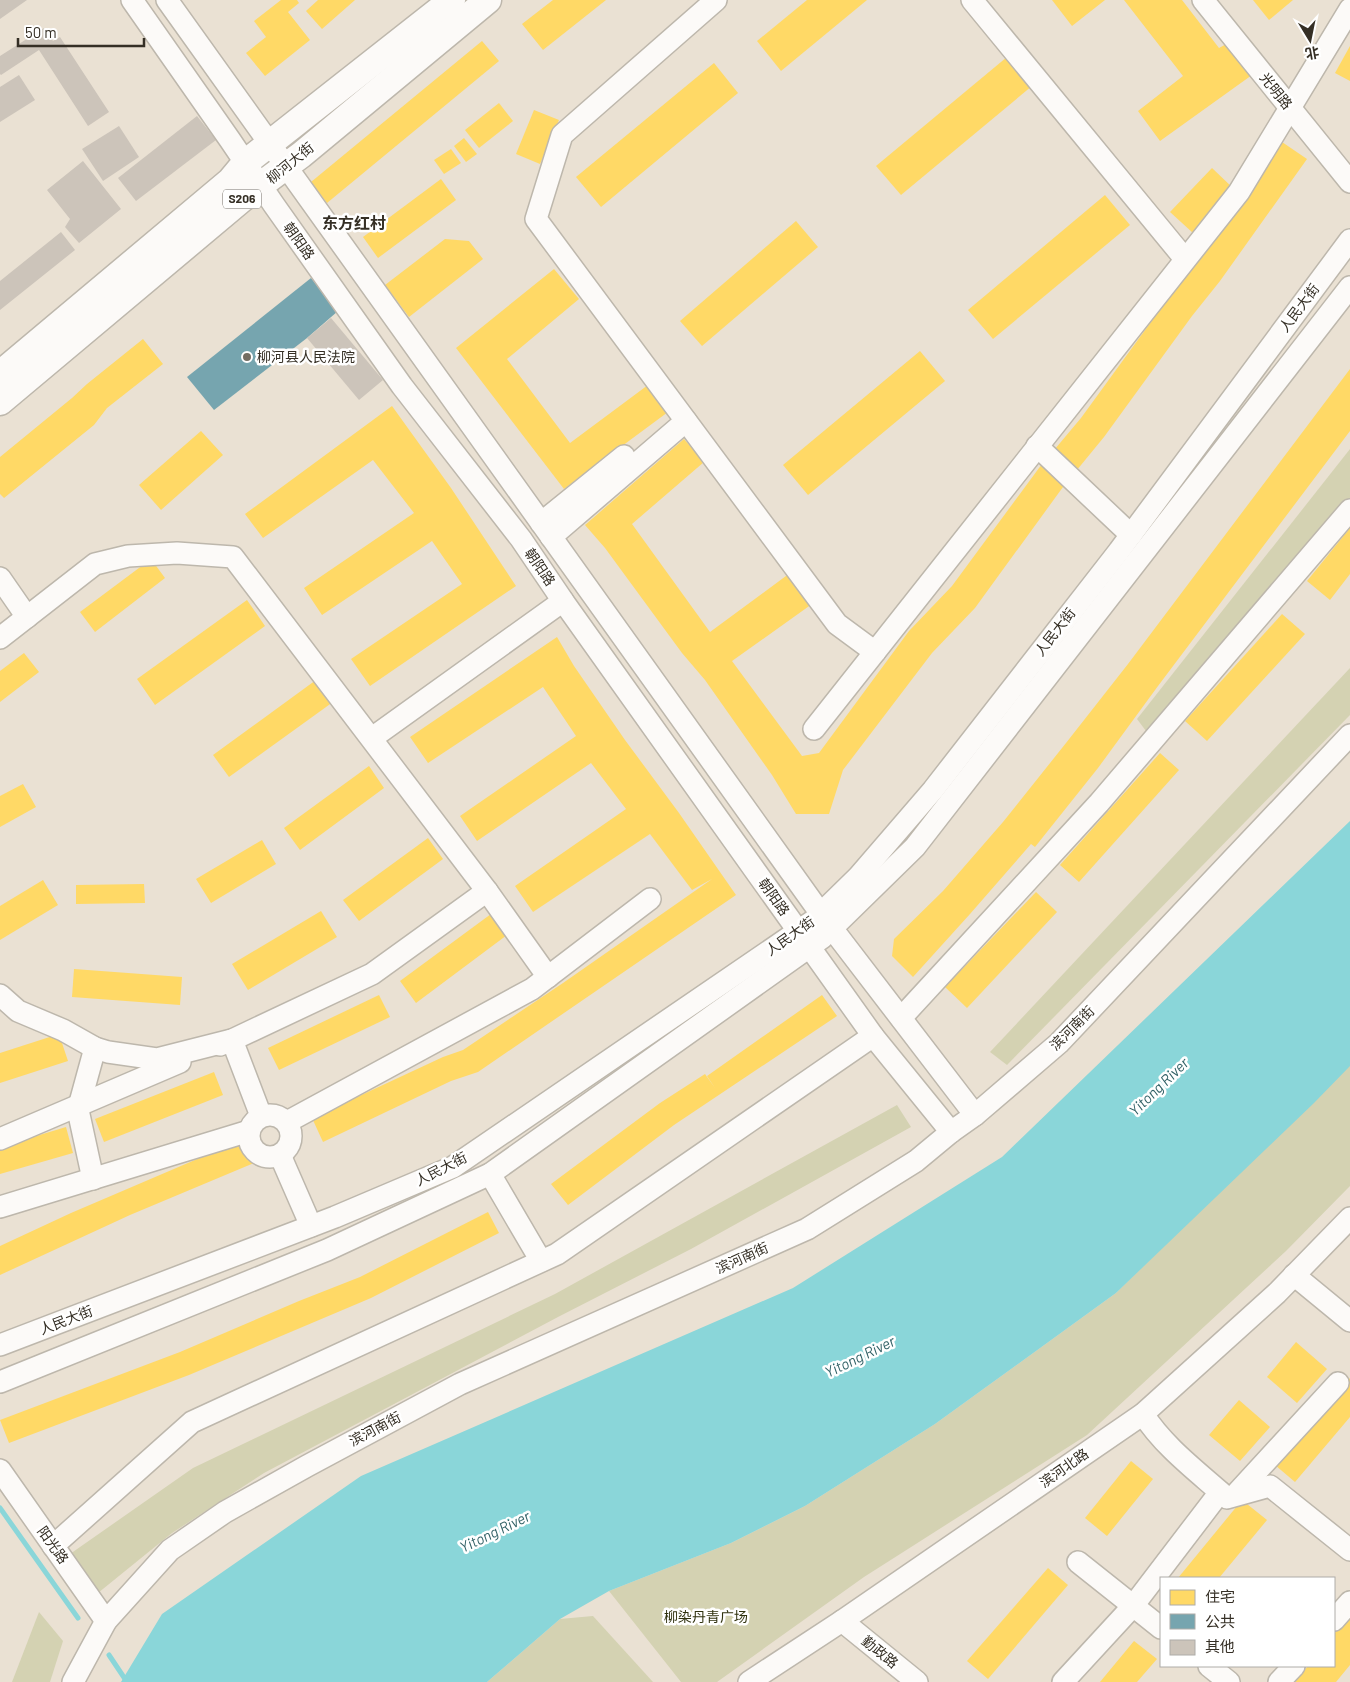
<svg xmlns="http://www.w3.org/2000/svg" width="1350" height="1682" viewBox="0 0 1350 1682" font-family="Barlow,'Noto Sans SC',sans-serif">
<rect width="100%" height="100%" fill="#eae1d3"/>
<g fill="#d4d2b2">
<polygon points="1350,449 1350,502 1149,735 1137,719"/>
<polygon points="1350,668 1350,715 1007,1065 990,1052"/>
<polygon points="1350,1064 1350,1186 1286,1251 1087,1435 864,1577 717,1682 681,1682 609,1591 731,1543 805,1506 935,1424 1116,1293"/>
<polygon points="897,1105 911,1127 691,1249 558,1317 264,1473 172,1533 98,1593 70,1554 193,1468 555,1294"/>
<polygon points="39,1612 63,1641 50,1682 12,1682"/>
<polygon points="593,1616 653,1682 487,1682 560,1619"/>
</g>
<polygon fill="#8ad6d9" points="1350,821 1350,1066 1314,1103 1116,1293 935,1424 805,1506 731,1543 609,1591 560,1619 487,1682 121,1682 162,1614 361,1476 793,1288 1002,1157"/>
<g fill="#ffd966">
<polygon points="281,0 297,0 299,3 288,12 310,40 265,76 246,53 266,37 254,21"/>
<polygon points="318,0 355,0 322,29 306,11"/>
<polygon points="553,0 606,0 543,50 522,24"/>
<polygon points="807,0 867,0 781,71 757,41"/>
<polygon points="1052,0 1105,0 1072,26"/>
<polygon points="1124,0 1182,0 1219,48 1230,42 1252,75 1160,141 1138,111 1183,76"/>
<polygon points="1253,0 1293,0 1269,20"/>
<polygon points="482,41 499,61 327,203 311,182"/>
<polygon points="1350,46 1350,81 1335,73"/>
<polygon points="1013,52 1038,81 901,195 876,166"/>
<polygon points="714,63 738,93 601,207 576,177"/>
<polygon points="499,103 513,121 479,148 465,130"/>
<polygon points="534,110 559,120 540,164 516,154"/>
<polygon points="464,138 477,154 466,162 454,146"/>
<polygon points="1282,142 1307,159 1220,281 1192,316 1104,437 1063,487 975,608 932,653 843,770 829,814 796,814 772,775 705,680 682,653 605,548 585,525 684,439 704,462 632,524 710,632 790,573 812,604 732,661 802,756 819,753 909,631 952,586 1039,468 1081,418"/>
<polygon points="451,149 461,163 444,174 434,160"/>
<polygon points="1212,168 1234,189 1193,233 1170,212"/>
<polygon points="441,179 456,200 378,258 363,237"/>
<polygon points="1105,195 1130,225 993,339 968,310"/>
<polygon points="796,221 818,247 702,346 680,321"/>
<polygon points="445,239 469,241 483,259 409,317 385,285"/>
<polygon points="554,269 579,299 507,359 570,443 648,385 668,412 564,489 456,348"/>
<polygon points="143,339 163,364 107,408 94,425 4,498 0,494 0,457 72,398 87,384"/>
<polygon points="920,351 945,381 808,495 783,465"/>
<polygon points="1350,369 1350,431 1158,686 1098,768 1035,847 1031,844 970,914 913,977 892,956 894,939 943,891 1003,822 1066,743 1128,664"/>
<polygon points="392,406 451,488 516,586 370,686 351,659 462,584 432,541 322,615 304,588 414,513 373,460 263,538 245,514"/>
<polygon points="201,431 223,455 161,510 139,485"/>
<polygon points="1350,528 1350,574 1330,600 1307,581"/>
<polygon points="151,559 165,578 95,632 80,612"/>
<polygon points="247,600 265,626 155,705 137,679"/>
<polygon points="1282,614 1305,634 1207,741 1185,721"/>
<polygon points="557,637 574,666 625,740 679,813 736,895 478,1072 451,1081 323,1142 312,1118 443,1057 463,1050 563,983 712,879 692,890 650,834 533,912 515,886 626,809 591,763 477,841 460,816 576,736 543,687 428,763 410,737"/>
<polygon points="24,653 39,672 0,702 0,671"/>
<polygon points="316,680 333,702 229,777 213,755"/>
<polygon points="1160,753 1179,770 1079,882 1060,865"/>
<polygon points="369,766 384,788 300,850 284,828"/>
<polygon points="23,784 36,807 0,827 0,796"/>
<polygon points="428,838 443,859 359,921 343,900"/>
<polygon points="262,840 276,864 211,903 196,879"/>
<polygon points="43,880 58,905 0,940 0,906"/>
<polygon points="144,884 145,903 76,904 76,885"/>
<polygon points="1036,892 1057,912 967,1008 945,987"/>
<polygon points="321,911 337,937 248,990 232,964"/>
<polygon points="491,914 507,935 416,1003 400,981"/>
<polygon points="74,969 182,977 180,1005 72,997"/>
<polygon points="379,995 390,1017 279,1070 268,1048"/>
<polygon points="822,995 837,1016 674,1125 568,1205 551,1184 660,1103 705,1074 715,1088 707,1076"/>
<polygon points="59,1034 68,1061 0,1083 0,1053"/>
<polygon points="214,1072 223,1095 104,1142 95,1119"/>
<polygon points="66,1127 73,1153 0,1174 0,1147"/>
<polygon points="244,1139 254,1163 130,1215 0,1275 0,1246 71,1213"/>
<polygon points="488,1212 499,1233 371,1298 189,1375 9,1443 0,1420 180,1352 299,1301 360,1277"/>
<polygon points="1296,1342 1327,1369 1297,1403 1267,1377"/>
<polygon points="1350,1378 1350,1417 1295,1482 1275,1465"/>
<polygon points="1239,1400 1270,1427 1240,1461 1209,1435"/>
<polygon points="1131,1461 1153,1479 1107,1536 1085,1518"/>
<polygon points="1242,1500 1267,1520 1219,1578 1178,1578"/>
<polygon points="1048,1568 1068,1585 988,1679 967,1661"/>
<polygon points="1350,1614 1350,1665 1336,1682 1295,1682 1308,1666 1334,1666 1334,1634"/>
<polygon points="1134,1641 1157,1659 1137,1682 1100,1682"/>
</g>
<polygon fill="#76a5af" points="311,278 338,311 307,338 214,410 187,377"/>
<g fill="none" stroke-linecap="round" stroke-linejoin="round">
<g stroke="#8ad6d9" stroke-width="5">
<polyline points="0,1508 78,1618"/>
<polyline points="109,1655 127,1682"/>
</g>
</g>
<g fill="#ccc4ba">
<polygon points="0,0 27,0 0,19"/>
<polygon points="44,28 53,41 60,37 109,112 88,126 39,50 1,75 0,74 0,56"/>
<polygon points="19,75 35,100 0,122 0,87"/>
<polygon points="197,116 216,140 136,201 118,178"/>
<polygon points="119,126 139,157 103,181 82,149"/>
<polygon points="83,161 121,209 79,243 65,227 70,219 47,190"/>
<polygon points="61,232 75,250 0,310 0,281"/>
<polygon points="331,318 383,380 359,400 307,338"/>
</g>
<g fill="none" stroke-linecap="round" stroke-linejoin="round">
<defs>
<g id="minor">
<polyline points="132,0 230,140 274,205 402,386 521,539 563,601 873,1036 951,1132"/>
<polyline points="167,0 821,914 975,1115"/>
<polyline points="716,0 562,135 536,219 837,624 875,652"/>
<polyline points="972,0 1185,259"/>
<polyline points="1203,0 1350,182"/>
<polyline points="1037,446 1131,535"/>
<polyline points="541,523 624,456"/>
<polyline points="551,537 686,421"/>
<polyline points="0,578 27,617"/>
<polyline points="0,638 95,564 128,556 177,553 233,557 487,891 548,977"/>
<polyline points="814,729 1239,192 1350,9"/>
<polyline points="372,738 563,601"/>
<polyline points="0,995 18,1011 63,1030 95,1048 108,1052 157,1059 232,1040 372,974 487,891"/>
<polyline points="901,1018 1099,803 1350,510"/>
<polyline points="220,1045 232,1040 261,1116"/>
<circle cx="270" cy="1136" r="21"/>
<polyline points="287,1122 532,989 650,899"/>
<polyline points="0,1139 180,1062"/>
<polyline points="280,1155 311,1226"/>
<polyline points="490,1174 541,1261"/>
<polyline points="93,1179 78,1110 95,1048"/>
<polyline points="0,1207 249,1131"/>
<polyline points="1294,1275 1350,1321"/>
<polyline points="0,1345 335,1217 453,1167 813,921 858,877 933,790 1119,551 1350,240"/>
<polyline points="0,1382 327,1250 490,1174 822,938 915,847 1350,287"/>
<path d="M1143,1414C1164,1447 1198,1472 1227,1498L1270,1486L1350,1550"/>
<polyline points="0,1470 106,1621"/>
<polyline points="1235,1495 1338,1383"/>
<polyline points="53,1546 192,1422 557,1254 873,1036"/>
<polyline points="1078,1562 1161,1628"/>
<polyline points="1334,1620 1350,1602"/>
<polyline points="842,1621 917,1682"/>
<polyline points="1209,1666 1229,1682"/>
<polyline points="73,1682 106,1621 170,1550 225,1512 307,1466 460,1384 807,1229 916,1161 951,1132 975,1115 1059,1043 1350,735"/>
<polyline points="749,1682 842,1621 1143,1414 1277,1293 1350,1218"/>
<polyline points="1063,1682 1133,1606 1220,1492"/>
<polyline points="1279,1682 1294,1666"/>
</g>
<g id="major">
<polyline points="0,374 230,181 245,163 452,0"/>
<polyline points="0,402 242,199 301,155 488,0"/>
</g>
</defs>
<use href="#minor" stroke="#bdb7ac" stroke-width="24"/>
<use href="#major" stroke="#bdb7ac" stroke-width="29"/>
<use href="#minor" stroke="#fcfaf8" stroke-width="21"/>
<use href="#major" stroke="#fcfaf8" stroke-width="26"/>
</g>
<circle fill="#746d62" stroke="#fff" stroke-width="2" cx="247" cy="357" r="5"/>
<g text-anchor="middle" stroke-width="5" stroke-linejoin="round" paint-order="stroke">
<rect fill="#fff" stroke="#726d66" stroke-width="1" x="223" y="189.5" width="38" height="19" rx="4"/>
<g font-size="12" font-weight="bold" fill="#352f25">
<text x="242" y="203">S206</text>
</g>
<g font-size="14" fill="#352f25" stroke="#fff">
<text transform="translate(1276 91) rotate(51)" y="5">光明路</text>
<text transform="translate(290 163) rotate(-39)" y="5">柳河大街</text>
<text transform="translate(299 241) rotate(55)" y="5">朝阳路</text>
<text transform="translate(1299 308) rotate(-53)" y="5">人民大街</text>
<text transform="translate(540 567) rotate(56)" y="5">朝阳路</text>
<text transform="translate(1055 632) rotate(-52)" y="5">人民大街</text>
<text transform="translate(774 897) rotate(55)" y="5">朝阳路</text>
<text transform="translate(790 936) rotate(-35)" y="5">人民大街</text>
<text transform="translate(1072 1028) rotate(-45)" y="5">滨河南街</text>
<text transform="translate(441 1169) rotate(-27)" y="5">人民大街</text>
<text transform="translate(742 1258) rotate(-24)" y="5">滨河南街</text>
<text transform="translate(66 1320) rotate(-21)" y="5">人民大街</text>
<text transform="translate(375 1429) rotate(-28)" y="5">滨河南街</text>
<text transform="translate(1064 1468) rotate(-35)" y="5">滨河北路</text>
<text transform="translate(53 1545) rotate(55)" y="5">阳光路</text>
<text transform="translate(880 1652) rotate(39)" y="5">勤政路</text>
</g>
<g font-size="14" fill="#352f25" stroke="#fff" text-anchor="start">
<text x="257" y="362">柳河县人民法院</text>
</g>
<g font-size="14" fill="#30320f" stroke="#fff">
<text x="706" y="1622">柳染丹青广场</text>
</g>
<g font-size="15" font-style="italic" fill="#306065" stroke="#fff">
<text transform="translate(1159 1087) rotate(-44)" y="5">Yitong River</text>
<text transform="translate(860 1357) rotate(-26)" y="5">Yitong River</text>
<text transform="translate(495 1532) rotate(-26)" y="5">Yitong River</text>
</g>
<g font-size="16" font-weight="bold" fill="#352f25" stroke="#fff">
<text x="354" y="229">东方红村</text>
</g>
</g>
<rect x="1160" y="1577" width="175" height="90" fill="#ffffff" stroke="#aeaca8"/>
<rect x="1170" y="1590" width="25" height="15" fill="#ffd966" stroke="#aeaca8"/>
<text x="1205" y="1602" font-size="15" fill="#352f25">住宅</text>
<rect x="1170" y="1614" width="25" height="15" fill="#76a5af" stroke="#aeaca8"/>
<text x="1205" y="1627" font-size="15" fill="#352f25">公共</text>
<rect x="1170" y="1640" width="25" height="15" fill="#ccc4ba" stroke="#aeaca8"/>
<text x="1205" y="1652" font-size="15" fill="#352f25">其他</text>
<g transform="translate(1310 40) rotate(170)" stroke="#ffffff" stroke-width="4" paint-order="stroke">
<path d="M0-4L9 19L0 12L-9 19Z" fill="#352f25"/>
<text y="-8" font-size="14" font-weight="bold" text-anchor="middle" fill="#352f25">北</text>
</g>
<path d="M18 38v8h126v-8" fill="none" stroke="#352f25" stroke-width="2.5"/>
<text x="25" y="38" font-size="15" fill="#352f25" stroke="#ffffff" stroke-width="4" paint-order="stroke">50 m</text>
</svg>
